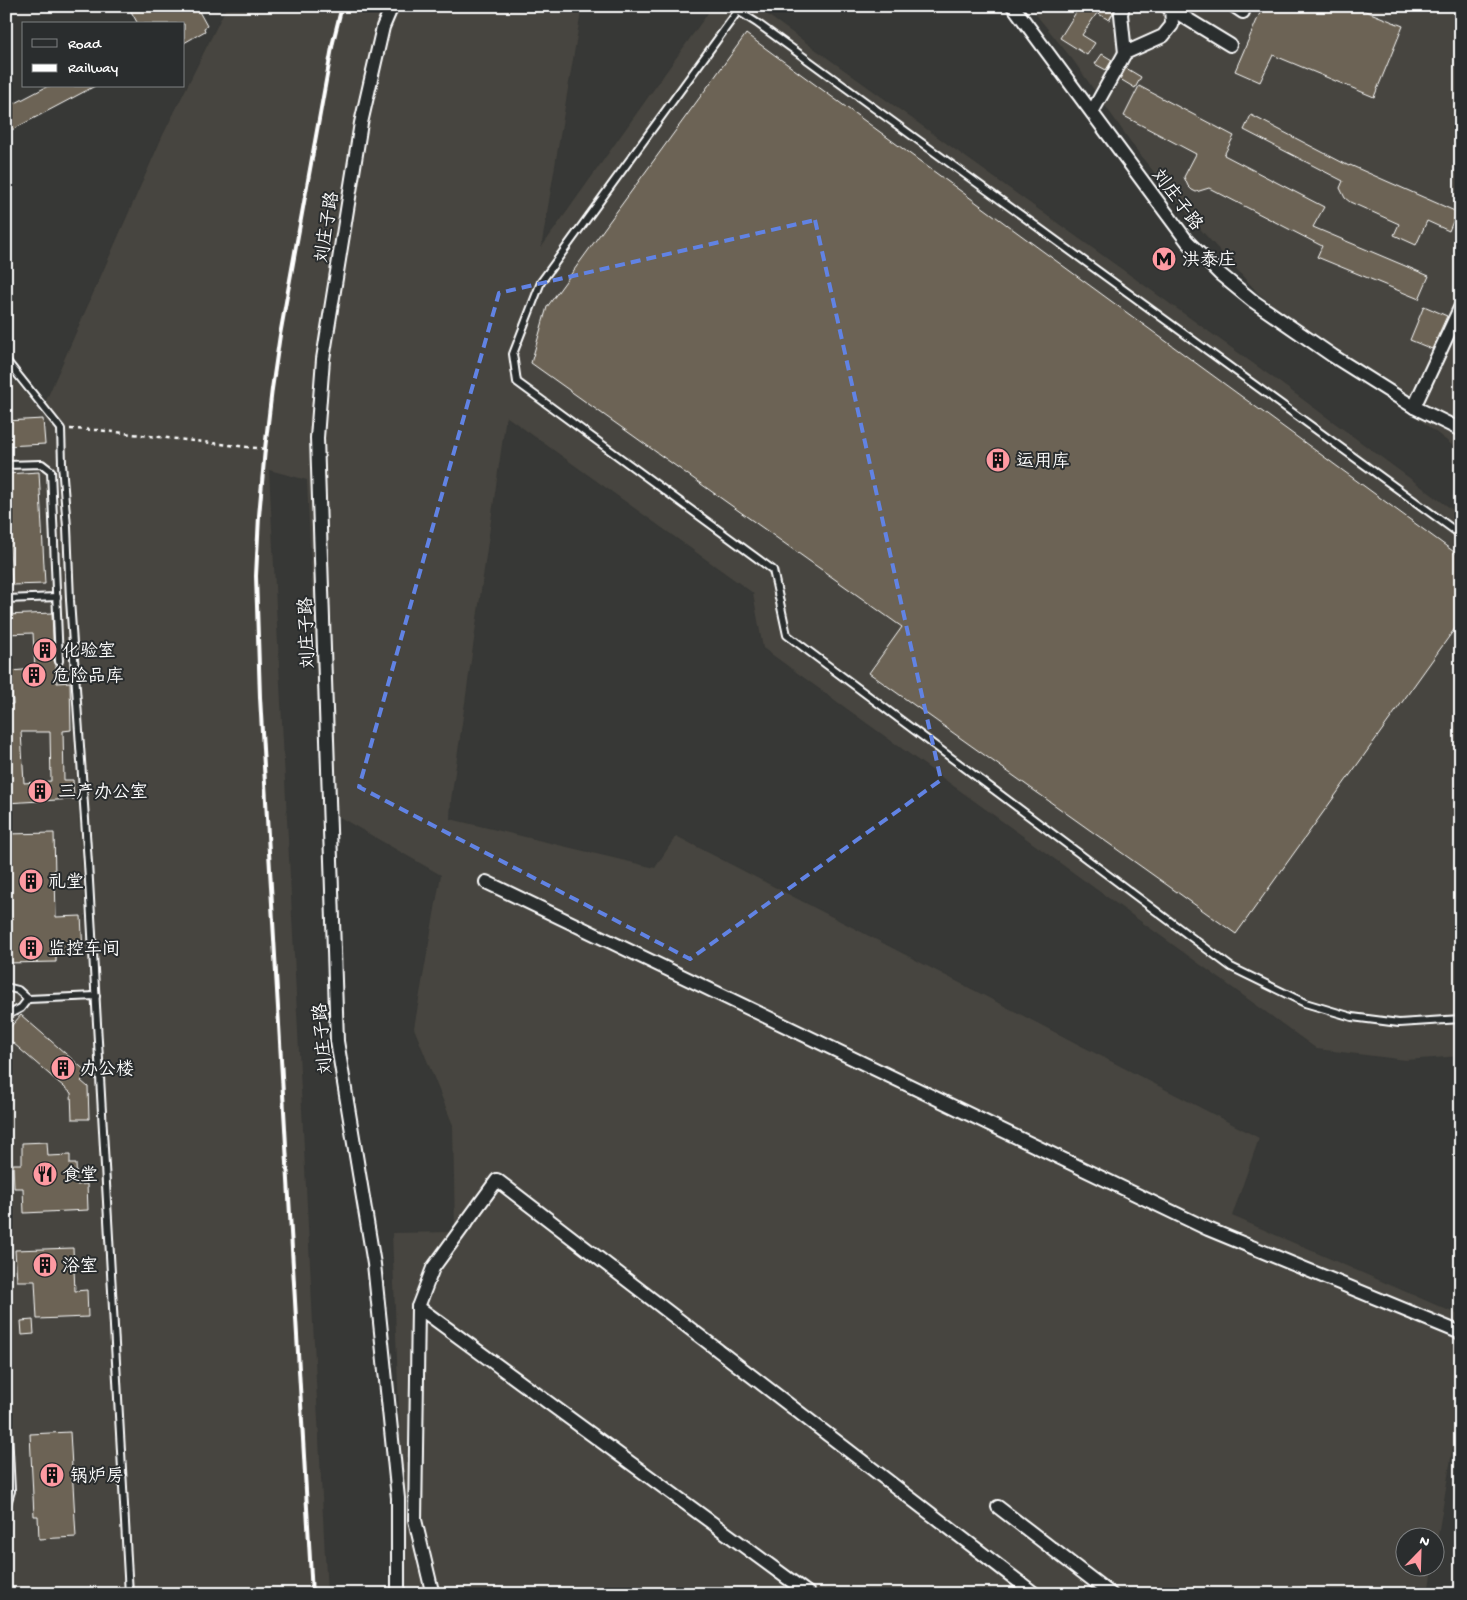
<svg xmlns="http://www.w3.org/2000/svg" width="1467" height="1600" viewBox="0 0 1467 1600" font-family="'Gochi Hand','LXGW WenKai TC',sans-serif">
<rect width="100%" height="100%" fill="#373836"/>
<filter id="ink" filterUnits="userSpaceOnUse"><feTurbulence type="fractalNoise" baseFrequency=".02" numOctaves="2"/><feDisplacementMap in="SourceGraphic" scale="10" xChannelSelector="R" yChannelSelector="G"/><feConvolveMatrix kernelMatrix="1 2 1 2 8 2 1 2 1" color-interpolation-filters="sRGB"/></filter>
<g filter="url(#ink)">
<g fill="#47453f">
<polygon points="227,6 582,6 541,248 713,6 755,6 1279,382 1461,516 1461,1056 1406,1060 1317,1049 763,648 753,593 506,416 451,800 450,819 655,868 676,836 1259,1138 1232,1216 1461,1316 1461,1399 1435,1553 1434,1538 1404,1538 1404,1568 1432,1568 1428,1594 415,1594 406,1588 392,1233 455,1232 453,1125 414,1028 441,875 322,807 307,480 269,470 327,1594 132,1594 71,700 129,1594 6,1594 6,370 41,412 163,135"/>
<polygon points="1029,6 1461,6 1461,452 1258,293 1202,231 1140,155 1073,60"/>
</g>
<g fill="#6c6454" stroke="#fff" fill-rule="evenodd">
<polygon points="128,6 196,6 207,26 204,28 205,31 184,43 184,24 138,24"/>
<polygon points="1080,6 1115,6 1113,13 1109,20 1097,13 1082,35 1095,43 1087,55 1060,38"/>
<polygon points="1263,6 1353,6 1403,26 1374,97 1273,55 1260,82 1235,71"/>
<polygon points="746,34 1461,557 1461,620 1236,934 869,673 902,627 531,363 547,307"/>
<polygon points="1102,54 1112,60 1106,70 1095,64"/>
<polygon points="1126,68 1141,77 1135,88 1120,79"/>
<polygon points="48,86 95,86 6,133 6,108"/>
<polygon points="1139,86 1234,136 1224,155 1324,207 1313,227 1429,276 1419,299 1317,257 1322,246 1209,188 1196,192 1192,190 1188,186 1184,177 1196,154 1124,116"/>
<polygon points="1251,115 1349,166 1350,165 1457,212 1449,231 1427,221 1416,245 1394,235 1399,224 1350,202 1345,198 1340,188 1343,181 1244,130"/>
<polygon points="1424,306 1447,316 1432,349 1410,340"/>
<polygon points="43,419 45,444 6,446 6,421"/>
<polygon points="39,472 45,584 12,585 6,474"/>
<path d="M52,613L54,661L56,665L57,683L70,682L71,730L63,731L64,780H73L74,799L6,803V705L13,704L11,671L35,669L33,633L6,634V615ZM21,732H50L51,781L24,783Z"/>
<polygon points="54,833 56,917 81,916 83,952 56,953 56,962 6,963 6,834"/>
<polygon points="21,1015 88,1073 81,1081 88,1087 89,1119 72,1119 71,1093 6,1037 6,1032"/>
<polygon points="47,1142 48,1156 70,1155 70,1164 76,1164 77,1185 87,1184 88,1210 24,1213 23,1188 14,1188 13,1164 22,1164 22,1143"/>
<polygon points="73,1248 75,1291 87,1290 88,1317 37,1319 35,1281 17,1281 15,1250"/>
<polygon points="33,1320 34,1334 22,1335 21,1321"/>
<polygon points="70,1432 76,1537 39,1539 38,1516 34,1516 30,1434"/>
</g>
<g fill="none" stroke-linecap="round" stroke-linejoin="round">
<defs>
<g id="lane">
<polyline points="6,360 61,429 62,464 67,527 70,600 88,863 129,1594"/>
<polyline points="6,465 42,464 51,471 59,661"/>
<polyline points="1461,535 757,23 738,11 541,282 513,354 517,382 773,570 787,635 1231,967 1305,1003 1352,1017 1399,1023 1461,1019"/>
<polyline points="6,599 57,597"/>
<polyline points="6,987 18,990 28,999 96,996"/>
<polyline points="6,1016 21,1008 28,999"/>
<polyline points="6,1391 11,1491 6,1507"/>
</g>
<g id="street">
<polyline points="392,6 383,27 361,123 323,359 317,438 337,1041 374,1264 398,1498 398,1594"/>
<polyline points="1013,6 1187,241 1220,274 1253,301 1333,356 1414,407 1461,430"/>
<polyline points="1123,6 1121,14 1125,53"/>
<polyline points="1166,6 1230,45"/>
<polyline points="1234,6 1243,12"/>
<polyline points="1092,112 1125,53 1163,36 1172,25 1171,6"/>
<polyline points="1414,407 1461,306"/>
<polyline points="486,882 1208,1229 1461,1333"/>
<polyline points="418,1307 433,1268 497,1180 1035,1594"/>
<polyline points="998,1507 1111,1594"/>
<polyline points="436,1594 432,1591 415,1520 418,1307 809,1594"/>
</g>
</defs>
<use href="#lane" stroke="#fff" stroke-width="10"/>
<use href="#street" stroke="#fff" stroke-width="16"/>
<polyline stroke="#fff" stroke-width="2.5" stroke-dasharray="4 4" stroke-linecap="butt" points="70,429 97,430 265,449"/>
<use href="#lane" stroke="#2a2d2e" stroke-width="6"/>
<use href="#street" stroke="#2a2d2e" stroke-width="12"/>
<polyline stroke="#fff" stroke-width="4" points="312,1594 260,697 256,576 259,516 265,449 272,389 280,335 333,42 342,6"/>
</g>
</g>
<path fill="none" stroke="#6183e4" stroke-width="4" stroke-dasharray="10 6" stroke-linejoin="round" d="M815,220L941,780L690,959L359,787L499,293Z"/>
<defs>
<symbol id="metro-disc" viewBox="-11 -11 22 22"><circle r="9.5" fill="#ff9aa2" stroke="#2a2d2e"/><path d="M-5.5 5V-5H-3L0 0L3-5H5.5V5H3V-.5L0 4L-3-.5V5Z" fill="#111"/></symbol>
<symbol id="building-disc" viewBox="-11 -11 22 22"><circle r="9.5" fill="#ff9aa2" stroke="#2a2d2e"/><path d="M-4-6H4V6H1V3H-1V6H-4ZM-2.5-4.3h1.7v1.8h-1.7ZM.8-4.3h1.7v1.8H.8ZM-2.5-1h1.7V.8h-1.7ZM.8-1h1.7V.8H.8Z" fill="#111"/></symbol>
<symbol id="restaurant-disc" viewBox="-11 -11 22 22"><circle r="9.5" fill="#ff9aa2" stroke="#2a2d2e"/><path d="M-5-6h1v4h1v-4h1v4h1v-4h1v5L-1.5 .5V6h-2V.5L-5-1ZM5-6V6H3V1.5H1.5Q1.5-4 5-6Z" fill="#111"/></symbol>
</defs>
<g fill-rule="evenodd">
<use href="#metro-disc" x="1150" y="245" width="28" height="28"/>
<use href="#building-disc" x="984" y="446" width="28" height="28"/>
<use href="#building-disc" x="31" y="636" width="28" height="28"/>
<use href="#building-disc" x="20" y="661" width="28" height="28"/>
<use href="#building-disc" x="26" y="777" width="28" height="28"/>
<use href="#building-disc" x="17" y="867" width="28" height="28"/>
<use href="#building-disc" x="17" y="934" width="28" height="28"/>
<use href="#building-disc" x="49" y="1054" width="28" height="28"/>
<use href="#restaurant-disc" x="31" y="1160" width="28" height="28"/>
<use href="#building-disc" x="31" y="1251" width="28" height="28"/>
<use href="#building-disc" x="38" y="1461" width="28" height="28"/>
</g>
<g text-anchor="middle" stroke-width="4" stroke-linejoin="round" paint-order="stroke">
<g font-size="18" fill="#fff" stroke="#2a2d2e">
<text transform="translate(1178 199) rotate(53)" y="6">刘庄子路</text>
<text transform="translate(326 227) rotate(-81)" y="6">刘庄子路</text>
<text transform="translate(306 633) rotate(-92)" y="6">刘庄子路</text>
<text transform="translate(322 1039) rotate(-95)" y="6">刘庄子路</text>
</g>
<g font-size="18" fill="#fff" stroke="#2a2d2e" text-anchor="start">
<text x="1182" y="265">洪泰庄</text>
<text x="1016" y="466">运用库</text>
<text x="62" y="656">化验室</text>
<text x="52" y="681">危险品库</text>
<text x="58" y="797">三产办公室</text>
<text x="48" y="887">礼堂</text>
<text x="48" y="954">监控车间</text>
<text x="80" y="1074">办公楼</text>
<text x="62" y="1180">食堂</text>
<text x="62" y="1271">浴室</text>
<text x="70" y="1481">锅炉房</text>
</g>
</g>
<rect width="1467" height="1600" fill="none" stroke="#2a2d2e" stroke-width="25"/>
<rect x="12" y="12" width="1442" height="1575" fill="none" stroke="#fff" stroke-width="2" filter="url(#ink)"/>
<rect x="22" y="22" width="162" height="65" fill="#2a2d2e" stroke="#7f8182"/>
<rect x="32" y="39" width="25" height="8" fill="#2a2d2e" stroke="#7f8182"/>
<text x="68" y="48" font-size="15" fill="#ffffff">Road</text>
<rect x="32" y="64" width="25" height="8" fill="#ffffff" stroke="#7f8182"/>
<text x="68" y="72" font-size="15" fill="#ffffff">Railway</text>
<g transform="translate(1420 1552) rotate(23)"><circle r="24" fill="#2a2d2e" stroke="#7f8182"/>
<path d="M0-4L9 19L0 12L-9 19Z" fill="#ff9aa2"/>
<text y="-8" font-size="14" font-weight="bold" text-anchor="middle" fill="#ffffff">N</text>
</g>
</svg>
